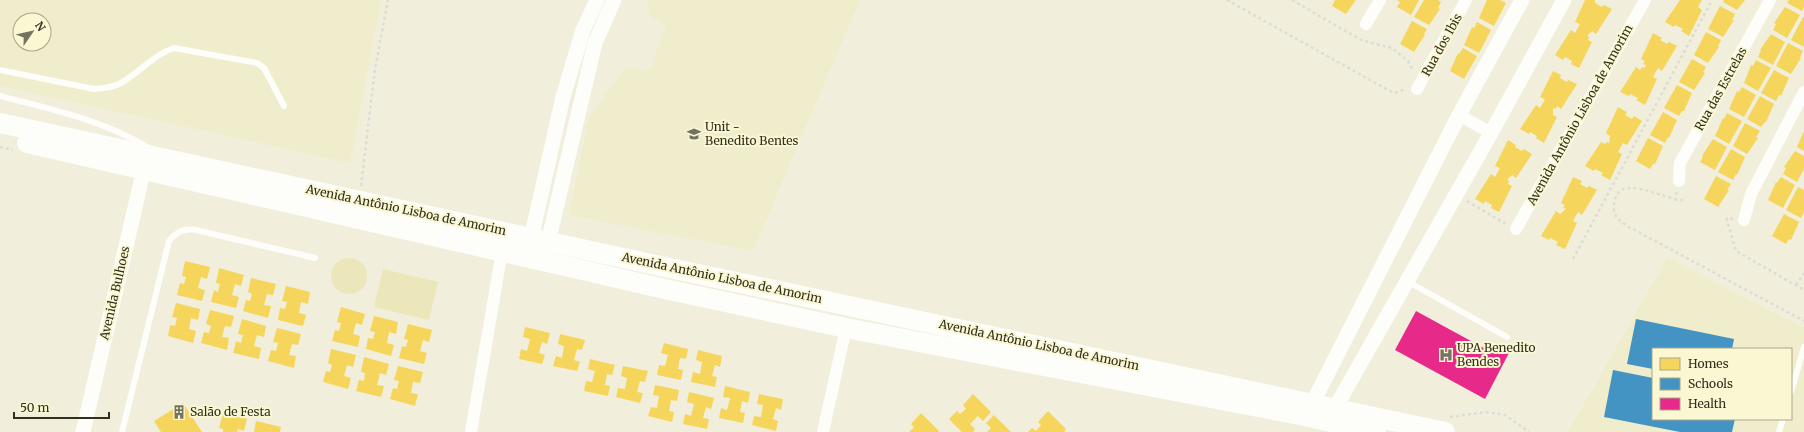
<svg xmlns="http://www.w3.org/2000/svg" width="1804" height="432" viewBox="0 0 1804 432" font-family="Merriweather,serif">
<rect width="100%" height="100%" fill="#f1efdb"/>
<g fill="#f0edcc" fill-rule="evenodd">
<path d="M0,0H381L350,163L0,86ZM20,20H44V44H20Z"/>
<polygon points="648,0 860,0 753,251 569,215 589,116 626,68 650,70 666,25 649,15"/>
<path d="M1667,258L1804,328V432H1568ZM1653,349H1791V419H1653Z"/>
</g>
<g fill="#ece7bb">
<circle cx="349" cy="276" r="18"/>
<polygon points="383,269 438,282 429,320 374,307"/>
</g>
<g fill="#f6d55c">
<polygon points="1335,0 1356,0 1346,14 1332,6"/>
<polygon points="1397,0 1419,0 1411,15 1397,7 1400,2"/>
<polygon points="1424,0 1438,0 1441,2 1438,8 1440,9 1429,25 1414,17"/>
<polygon points="1487,0 1500,0 1506,3 1494,26 1479,18"/>
<polygon points="1585,0 1595,0 1595,3 1602,7 1604,5 1612,9 1596,34 1592,31 1587,36 1589,37 1588,40 1592,42 1579,68 1571,64 1572,61 1565,57 1563,60 1555,55 1571,30 1575,33 1580,24 1575,22"/>
<polygon points="1680,0 1702,0 1698,7 1702,10 1689,36 1681,31 1683,29 1675,25 1674,27 1665,22"/>
<polygon points="1724,0 1745,0 1737,10 1723,2"/>
<polygon points="1789,0 1804,0 1804,7 1802,11 1787,3"/>
<polygon points="1720,6 1735,14 1732,20 1734,20 1723,37 1708,29"/>
<polygon points="1785,7 1800,15 1787,38 1773,30 1776,24 1774,23"/>
<polygon points="1803,17 1804,17 1804,47 1791,40"/>
<polygon points="1412,21 1427,29 1424,34 1425,35 1414,52 1400,44"/>
<polygon points="1477,22 1491,30 1479,53 1464,45 1472,27 1474,28"/>
<polygon points="1706,32 1721,40 1718,46 1719,47 1708,63 1694,55"/>
<polygon points="1653,33 1662,38 1660,40 1667,44 1669,42 1677,46 1662,71 1658,68 1653,77 1657,79 1645,105 1636,100 1638,98 1630,94 1629,96 1620,92 1636,67 1640,70 1642,67 1644,68 1646,65 1643,64 1645,61 1641,59"/>
<polygon points="1771,34 1785,42 1773,65 1758,57 1761,51 1760,50"/>
<polygon points="1788,43 1803,51 1800,57 1801,58 1791,74 1776,66"/>
<polygon points="1463,48 1477,56 1464,79 1450,71 1458,53 1459,54"/>
<polygon points="1692,59 1706,67 1703,72 1705,73 1694,90 1679,82"/>
<polygon points="1756,60 1771,68 1758,91 1744,83 1751,65 1753,66"/>
<polygon points="1774,70 1789,78 1781,96 1779,95 1776,101 1761,93"/>
<polygon points="1553,71 1561,75 1560,78 1567,82 1568,80 1577,84 1561,109 1557,106 1556,109 1553,108 1553,115 1557,117 1544,143 1536,138 1537,136 1530,132 1529,134 1520,129 1536,105 1540,108 1545,99 1540,97"/>
<polygon points="1677,85 1692,93 1684,111 1682,111 1679,116 1664,108"/>
<polygon points="1742,87 1756,95 1744,117 1729,109 1737,91 1739,92"/>
<polygon points="1760,96 1774,104 1766,122 1765,122 1761,127 1747,119"/>
<polygon points="1618,107 1627,112 1625,115 1632,119 1634,116 1642,121 1627,145 1623,143 1618,152 1622,154 1610,180 1601,175 1603,173 1595,169 1594,171 1585,166 1601,142 1605,144 1607,142 1609,143 1610,136 1606,133"/>
<polygon points="1663,112 1677,120 1669,138 1668,137 1665,143 1650,135"/>
<polygon points="1727,113 1742,121 1729,144 1715,136 1723,118 1724,119"/>
<polygon points="1745,123 1760,131 1756,137 1758,138 1747,154 1733,146"/>
<polygon points="1804,131 1804,151 1797,147"/>
<polygon points="1648,138 1663,146 1655,164 1653,164 1650,169 1636,161"/>
<polygon points="1713,139 1727,147 1715,170 1700,162 1703,157 1702,156"/>
<polygon points="1508,140 1516,145 1515,147 1522,151 1524,149 1532,154 1516,178 1512,175 1507,180 1509,181 1508,184 1512,186 1499,212 1491,208 1492,205 1485,201 1484,204 1475,199 1491,174 1495,177 1500,168 1495,166"/>
<polygon points="1731,149 1745,157 1737,175 1736,174 1733,180 1718,172"/>
<polygon points="1795,151 1804,156 1804,169 1797,182 1783,174 1786,168 1784,167"/>
<polygon points="1716,176 1731,184 1727,190 1729,190 1718,207 1704,199"/>
<polygon points="1573,177 1582,181 1580,184 1587,188 1589,186 1597,190 1582,215 1578,212 1573,221 1577,223 1565,249 1556,245 1558,242 1550,238 1549,240 1541,236 1556,211 1560,214 1566,209 1563,208 1565,205 1561,203"/>
<polygon points="1781,177 1795,185 1783,208 1768,200 1776,182 1777,183"/>
<polygon points="1798,187 1804,190 1804,212 1801,218 1786,210"/>
<polygon points="1784,214 1799,222 1791,240 1789,239 1786,244 1772,236"/>
<polygon points="185,261 210,267 207,279 201,277 198,288 205,290 202,301 177,295 180,283 184,284 186,277 182,276"/>
<polygon points="219,268 244,275 241,286 235,284 232,295 239,297 236,308 211,302 214,290 218,292 220,284 216,283"/>
<polygon points="251,278 276,284 273,295 267,294 264,305 271,306 268,318 243,311 246,300 250,301 252,294 248,292"/>
<polygon points="286,286 310,292 308,304 301,302 299,313 306,315 303,326 278,320 280,308 285,309 287,302 282,301"/>
<polygon points="176,303 200,309 198,320 191,318 189,329 196,331 193,343 168,336 170,325 175,326 177,318 172,317"/>
<polygon points="341,307 365,314 362,325 356,323 353,334 360,336 358,347 332,341 335,330 339,331 341,323 337,322"/>
<polygon points="210,310 234,316 231,327 225,326 222,337 229,338 227,350 201,343 204,332 209,333 211,326 206,324"/>
<polygon points="374,316 398,322 396,334 389,332 387,343 394,345 391,356 366,349 368,338 373,339 375,332 370,331"/>
<polygon points="242,319 266,326 264,337 257,335 254,346 261,348 259,359 233,353 236,341 241,343 243,335 238,334"/>
<polygon points="408,324 432,330 429,342 423,340 420,351 427,353 424,364 399,358 402,346 406,347 408,340 404,339"/>
<polygon points="525,327 550,333 547,344 542,342 539,353 545,355 542,364 519,359 521,349 527,351 530,339 523,337"/>
<polygon points="277,328 301,334 298,345 292,344 289,355 296,356 294,368 268,361 271,350 276,351 278,343 273,342"/>
<polygon points="560,334 585,340 582,350 577,349 574,360 580,362 577,371 553,366 556,356 562,358 564,346 558,344"/>
<polygon points="664,343 688,349 686,359 680,358 678,369 683,370 681,380 657,375 659,365 665,366 668,355 661,353"/>
<polygon points="331,349 356,355 353,367 347,365 344,376 351,378 348,389 323,382 326,371 330,372 332,365 328,363"/>
<polygon points="698,350 722,356 720,367 715,365 712,376 717,377 715,387 691,382 693,372 700,374 702,362 696,360"/>
<polygon points="364,357 389,364 386,375 380,373 377,385 384,386 381,397 356,391 359,380 364,381 365,373 361,372"/>
<polygon points="590,359 615,365 612,375 607,374 605,385 610,386 608,396 584,391 586,381 592,382 595,371 588,369"/>
<polygon points="398,366 423,372 420,383 413,382 411,393 418,394 415,406 390,399 393,388 397,389 399,381 394,380"/>
<polygon points="623,366 648,371 645,382 640,381 637,392 643,393 640,403 616,397 618,388 625,389 627,378 621,376"/>
<polygon points="655,385 679,390 677,401 671,400 669,411 674,412 672,422 648,416 651,407 657,408 659,396 653,395"/>
<polygon points="725,386 750,392 748,403 742,401 740,412 745,413 743,423 719,418 721,408 727,410 730,398 723,397"/>
<polygon points="689,392 714,398 711,409 706,407 703,418 709,419 707,429 683,424 685,414 691,416 694,404 687,402"/>
<polygon points="759,394 783,399 781,410 776,408 773,419 778,421 776,431 752,425 754,416 761,417 763,405 757,404"/>
<polygon points="973,394 991,412 983,421 978,416 970,424 975,429 973,432 962,432 949,419 957,411 960,414 966,409 963,405"/>
<polygon points="183,403 202,432 161,432 154,421"/>
<polygon points="1048,411 1066,429 1064,432 1028,432 1032,428 1036,431 1041,425 1038,422"/>
<polygon points="223,413 247,419 244,431 238,429 237,432 223,432 223,429 219,428"/>
<polygon points="921,413 939,431 938,432 909,432 914,427 911,424"/>
<polygon points="994,415 1011,432 987,432 991,428 986,423"/>
<polygon points="256,421 281,427 280,432 254,432"/>
</g>
<g fill="#4393c3">
<polygon points="1636,319 1734,339 1732,349 1653,349 1653,369 1627,364"/>
<polygon points="1613,370 1653,378 1653,419 1735,419 1732,432 1680,432 1604,417"/>
</g>
<polygon fill="#e7298a" points="1416,311 1491,352 1496,343 1510,351 1485,399 1395,350"/>
<g fill="none" stroke-linecap="round" stroke-linejoin="round">
<g stroke="#ddddd7" stroke-width="2.5" stroke-dasharray="3 3" stroke-linecap="butt">
<polyline points="1227,0 1388,90 1395,93 1406,89"/>
<polyline points="1292,0 1361,40 1392,48 1408,61 1413,71"/>
<polyline points="0,147 13,150"/>
<polyline points="361,186 375,69 388,0"/>
<path d="M1683,200C1664,201 1613,167 1614,209C1614,218 1622,222 1629,227L1804,321"/>
<polyline points="1467,201 1506,224"/>
<polyline points="1675,201 1677,191"/>
<polyline points="1733,219 1727,218 1727,221 1736,251 1804,290"/>
<polyline points="1573,259 1712,0"/>
<polyline points="1796,285 1804,273"/>
<polyline points="1450,417 1486,412 1505,415 1529,432"/>
</g>
<g stroke="#fdfdfa" stroke-width="6">
<path d="M0,70L94,89C102,88 111,88 119,84C139,74 152,55 174,48L257,63L264,68L284,106"/>
<path d="M0,96C53,110 101,119 149,148"/>
<polyline points="1407,281 1507,337"/>
<polyline points="1791,392 1804,347"/>
<path d="M122,432L169,241C177,232 183,228 196,230L315,258"/>
<polyline points="1779,432 1783,419"/>
</g>
<g stroke="#fdfdfa" stroke-width="12">
<polyline points="1366,24 1380,0"/>
<polyline points="1417,89 1466,0"/>
<polyline points="1459,115 1491,133"/>
<polyline points="1679,181 1680,163 1770,0"/>
<polyline points="1744,220 1751,194 1804,92"/>
<polyline points="1516,229 1645,0"/>
<polyline points="471,432 502,251"/>
<polyline points="823,432 846,328"/>
</g>
<g stroke="#fdfdfa" stroke-width="15">
<polyline points="529,248 563,97 583,30 597,0"/>
<polyline points="546,251 595,43 614,0"/>
<polyline points="1308,412 1459,115 1522,0"/>
<polyline points="1330,417 1491,133 1564,0"/>
<polyline points="83,432 146,160"/>
</g>
<g stroke="#fdfdfa" stroke-width="20">
<polyline points="0,123 660,266 1445,432"/>
<polyline points="27,143 665,289 846,328 1305,416 1376,432"/>
</g>
</g>
<defs>
<symbol id="university-bare" viewBox="-9 -9 18 18"><path d="M0-5L7-2L0 1L-7-2ZM-4 1L0 2.5L4 1V4Q0 6-4 4Z" fill="#747261" stroke="#faf7d2" stroke-width="2.5" paint-order="stroke"/></symbol>
<symbol id="hospital-bare" viewBox="-9 -9 18 18"><path d="M-5-5h3v3.5h4V-5h3V5h-3V1.5h-4V5h-3Z" fill="#747261" stroke="#faf7d2" stroke-width="2.5" paint-order="stroke"/></symbol>
<symbol id="building-bare" viewBox="-9 -9 18 18"><path d="M-4-6H4V6H1V3H-1V6H-4ZM-2.5-4.3h1.7v1.8h-1.7ZM.8-4.3h1.7v1.8H.8ZM-2.5-1h1.7V.8h-1.7ZM.8-1h1.7V.8H.8Z" fill="#747261" stroke="#faf7d2" stroke-width="2.5" paint-order="stroke"/></symbol>
</defs>
<g fill-rule="evenodd">
<use href="#university-bare" x="684" y="124" width="20" height="20"/>
<use href="#hospital-bare" x="1436" y="345" width="20" height="20"/>
<use href="#building-bare" x="169" y="402" width="20" height="20"/>
</g>
<g text-anchor="middle" stroke-width="4" stroke-linejoin="round" paint-order="stroke">
<g font-size="12" fill="#302f20" stroke="#faf7d2">
<text transform="translate(1442 45) rotate(-61)" y="4">Rua dos Ibis</text>
<text transform="translate(1721 89) rotate(-61)" y="4">Rua das Estrelas</text>
<text transform="translate(1580 115) rotate(-61)" y="4">Avenida Antônio Lisboa de Amorim</text>
<text transform="translate(406 210) rotate(12)" y="4">Avenida Antônio Lisboa de Amorim</text>
<text transform="translate(722 278) rotate(12)" y="4">Avenida Antônio Lisboa de Amorim</text>
<text transform="translate(115 293) rotate(-77)" y="4">Avenida Bulhoes</text>
<text transform="translate(1039 345) rotate(12)" y="4">Avenida Antônio Lisboa de Amorim</text>
</g>
<g font-size="12" fill="#302f20" stroke="#faf7d2" text-anchor="start">
<text x="705" y="131">Unit -<tspan x="705" dy="14">Benedito Bentes</tspan></text>
<text x="1457" y="352">UPA Benedito<tspan x="1457" dy="14">Bendes</tspan></text>
<text x="190" y="416">Salão de Festa</text>
</g>
</g>
<rect x="1652" y="348" width="140" height="72" fill="#faf7d2" stroke="#a9a78b"/>
<rect x="1660" y="358" width="20" height="12" fill="#f6d55c" stroke="#a9a78b"/>
<text x="1688" y="368" font-size="12" fill="#302f20">Homes</text>
<rect x="1660" y="378" width="20" height="12" fill="#4393c3" stroke="#a9a78b"/>
<text x="1688" y="388" font-size="12" fill="#302f20">Schools</text>
<rect x="1660" y="398" width="20" height="12" fill="#e7298a" stroke="#a9a78b"/>
<text x="1688" y="408" font-size="12" fill="#302f20">Health</text>
<g transform="translate(32 32) rotate(56)"><circle r="19" fill="#faf7d2" stroke="#a9a78b"/>
<path d="M0-3L7 15L0 10L-7 15Z" fill="#747261"/>
<text y="-6" font-size="11" font-weight="bold" text-anchor="middle" fill="#302f20">N</text>
</g>
<path d="M14 412v6h95v-6" fill="none" stroke="#302f20" stroke-width="2"/>
<text x="20" y="412" font-size="12" fill="#302f20" stroke="#faf7d2" stroke-width="3" paint-order="stroke">50 m</text>
</svg>
